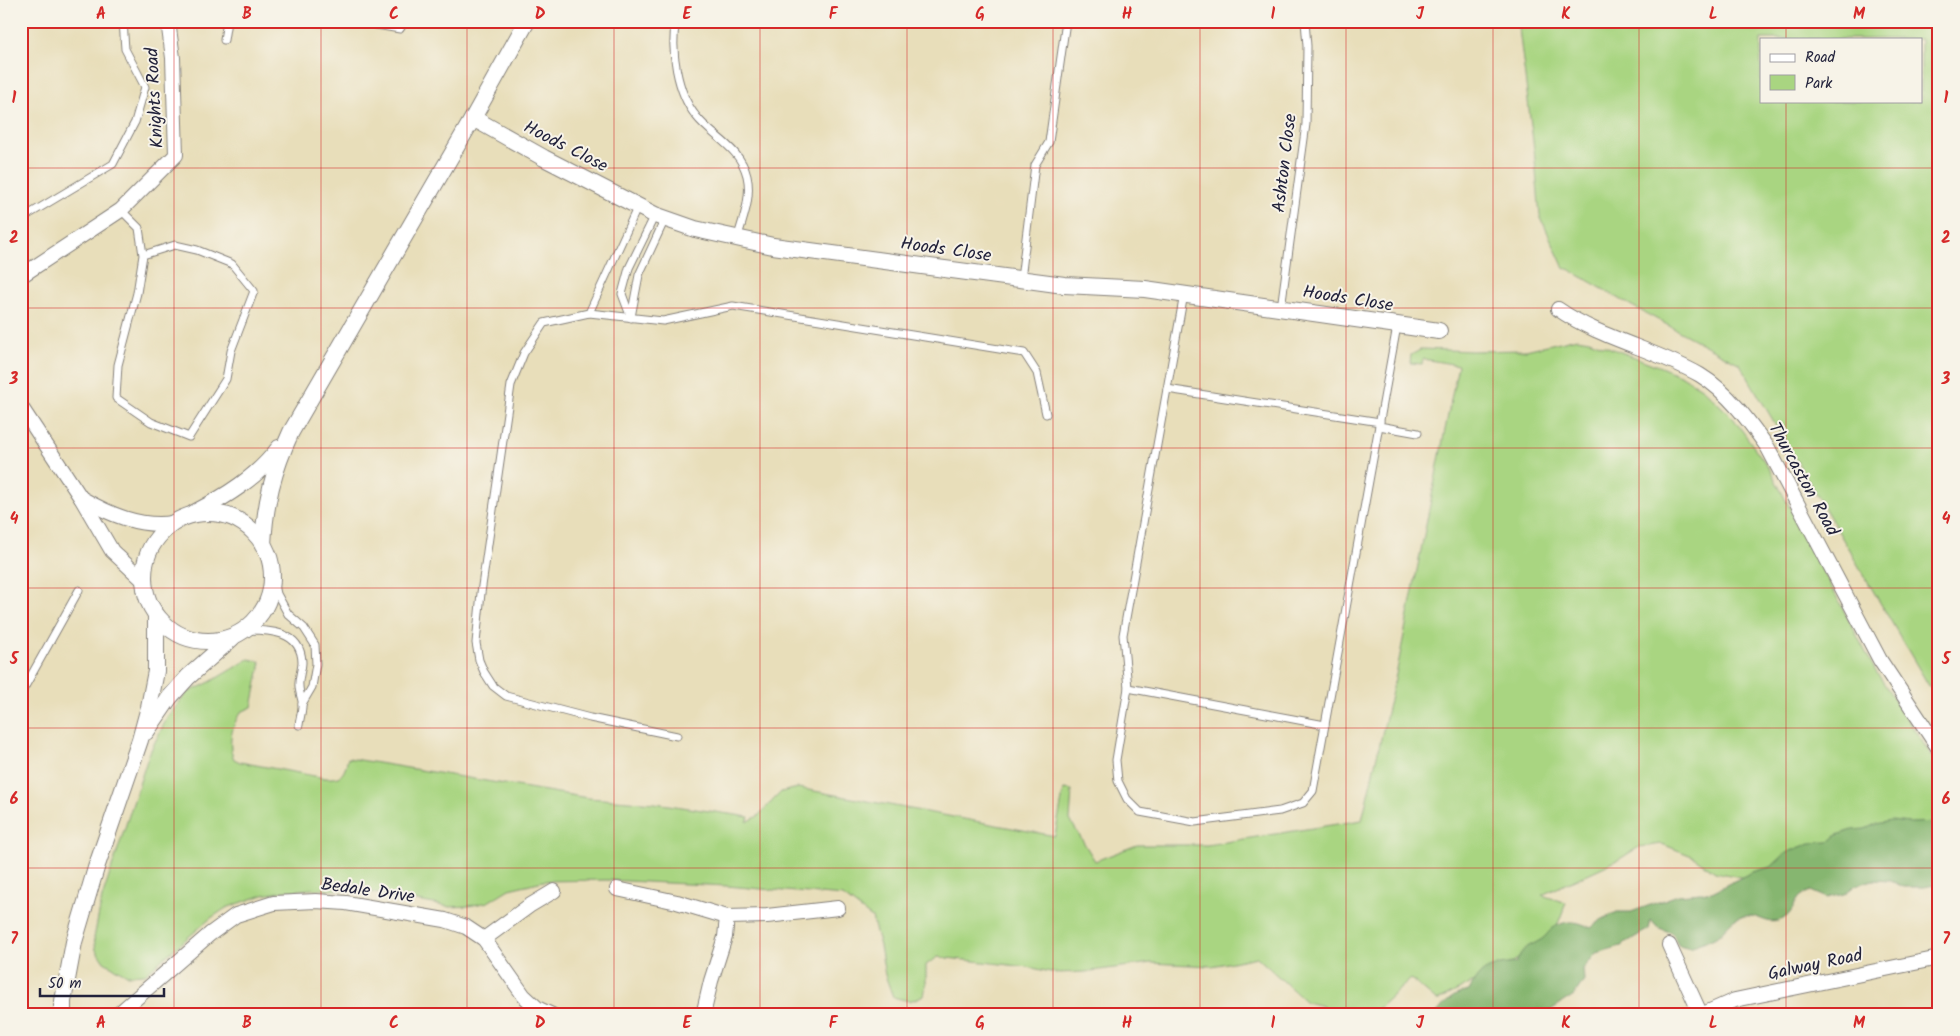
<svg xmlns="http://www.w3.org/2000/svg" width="1960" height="1036" viewBox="0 0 1960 1036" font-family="Kalam,sans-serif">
<rect width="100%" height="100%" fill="#f7f3e8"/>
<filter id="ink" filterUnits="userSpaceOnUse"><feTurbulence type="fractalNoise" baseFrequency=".02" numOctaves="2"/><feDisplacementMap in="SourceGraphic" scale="10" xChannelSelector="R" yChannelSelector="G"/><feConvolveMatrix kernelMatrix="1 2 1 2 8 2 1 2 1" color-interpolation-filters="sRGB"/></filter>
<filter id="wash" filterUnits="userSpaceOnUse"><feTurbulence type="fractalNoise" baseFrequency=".0096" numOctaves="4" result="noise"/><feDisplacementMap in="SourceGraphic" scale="20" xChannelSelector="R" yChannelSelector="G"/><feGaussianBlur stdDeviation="1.12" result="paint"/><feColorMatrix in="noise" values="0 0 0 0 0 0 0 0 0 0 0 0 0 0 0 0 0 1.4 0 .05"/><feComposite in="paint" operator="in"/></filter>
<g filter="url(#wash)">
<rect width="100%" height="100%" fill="#e8deba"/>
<g fill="#a9d581" stroke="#667c5e" fill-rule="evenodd">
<path d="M1518,21H1939V703L1740,364L1632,306L1563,266L1540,216L1534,149ZM1761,39H1921V101H1761Z"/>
<path d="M1577,338L1589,340L1658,366L1682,376L1703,389L1733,418L1769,468L1875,670L1939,767V833L1786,880L1740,877L1715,872L1692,856L1662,844L1639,847L1618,860L1542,895L1566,903L1551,942L1437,1001L1411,979L1382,1005L1374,1015H1322L1323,1006L1306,1002L1257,957L1212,966L1151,963L1085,972L1055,973L1028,967L938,957L926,965V984L924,996L909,1001L893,997L885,975L880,946L872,918L843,896L727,886L607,880L543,881L509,889L488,902L469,906L450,907L369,892L338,890L312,889L286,891L263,895L226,908L211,918L145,974L127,975L104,962L96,950L94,938L102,898L149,754L167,718L187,693L210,682L249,659L261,662L252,707L241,712C232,724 227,745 234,759L240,762L325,778C343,779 344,774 348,758L588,798L655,803L749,817L747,822L758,816L781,792L798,788L1055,836L1064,789L1072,790L1070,820L1095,861L1137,845H1207L1362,820L1397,670L1458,365L1423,359L1422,364L1410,363L1411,355L1422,349L1472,351L1526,350Z"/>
</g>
<path fill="#86b66f" stroke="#546c55" d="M1891,821L1909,823L1939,822V884L1924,887H1904L1891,881L1873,880L1856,885L1844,894L1827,898L1811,891C1808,892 1803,894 1801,896C1792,904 1794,916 1778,921C1767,924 1761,917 1751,916C1732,914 1728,928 1716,937C1708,942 1700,941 1691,948L1679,945L1672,933L1657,927L1651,920L1649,929L1635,937L1621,946L1596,953L1583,969L1584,980L1574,995L1543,1015H1435C1446,1002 1452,994 1469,991C1481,966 1490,966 1516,963C1525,944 1526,949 1542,939C1546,936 1549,931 1553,928C1567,919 1578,921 1591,928L1601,920L1617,912H1631L1678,895L1712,892L1752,872L1771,867L1786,853L1810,843L1829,842L1837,835L1853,830L1865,829L1876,824Z"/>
</g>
<g filter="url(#ink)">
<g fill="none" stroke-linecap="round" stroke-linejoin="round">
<defs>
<g id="service">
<polyline points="353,21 400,29 405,21"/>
<path d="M676,21C670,49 677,93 696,116C712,137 740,147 747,176C752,197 743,219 737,239"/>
<polyline points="224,40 227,21"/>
<polyline points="638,206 589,313 544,323 524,353 511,385 481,593 476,643 479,660 484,672 493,686 506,696 590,718 677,736"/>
<polyline points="121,210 139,228 143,255 137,293 118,365 116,398 151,422 189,437 226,379 231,351 254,291 232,264 197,250 175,245 143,255"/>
<polyline points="21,219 113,164 135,122 145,87 125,49 123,21"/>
<polyline points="1021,279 1035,165 1049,142 1066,21"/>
<polyline points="1184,294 1123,635 1128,688 1116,760 1118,781 1127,799 1140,812 1195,822 1280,811 1303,803 1313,791 1397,326"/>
<polyline points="1281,308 1306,124 1307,46 1305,21"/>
<polyline points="589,313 663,321 733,306 1024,353 1037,373 1046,414"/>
<polyline points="631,317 639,275 665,219"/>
<polyline points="631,318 622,294 629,268 655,215"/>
<polyline points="1167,389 1380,422"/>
<polyline points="1379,426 1418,433"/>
<polyline points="271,566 277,594 288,614 304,628 315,645 316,664 312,687 302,704"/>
<path d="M244,630C268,630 301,630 302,662C302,670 298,678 299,686C299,691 301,696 302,701C303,709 300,717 299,725"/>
<polyline points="1128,688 1325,725"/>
<polyline points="21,699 23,690 79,590"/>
</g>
<g id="minor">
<polyline points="21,276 121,210 176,155 173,58 168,21"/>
<path d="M1558,309C1601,339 1655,349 1700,375C1728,392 1749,421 1768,448L1880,660L1939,749"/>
<polyline points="21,407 81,498 112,551 144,581"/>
<path d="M81,498C109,514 140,528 173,523"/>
<polyline points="617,889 677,902 727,917 767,916 838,908"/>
<polyline points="484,939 529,906 554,891"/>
<polyline points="1669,945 1701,1015"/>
<polyline points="117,1015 210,934 236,915 274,903 316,901 346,903 445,920 466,927 484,939 524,996 537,1008 552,1015"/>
<polyline points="703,1015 711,981 725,937 727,917"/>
<polyline points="1701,1015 1735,1000 1939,958"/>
</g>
<g id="tertiary">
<polyline points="473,118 544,158 655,215 695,229 773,246 1064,285 1145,289 1439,331"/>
<path d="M194,513C225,497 258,477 279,448"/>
<circle cx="208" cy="577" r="64"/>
<path d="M263,545C265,503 273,471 291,432L473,118L527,21"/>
<polyline points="146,732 170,697 188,677 232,638"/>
<polyline points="63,1015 63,1001 74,942 96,868 140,740 149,707 156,671 156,615"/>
</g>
</defs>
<use href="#service" stroke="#85807a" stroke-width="9"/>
<use href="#minor" stroke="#85807a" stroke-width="16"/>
<use href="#tertiary" stroke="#85807a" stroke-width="18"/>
<use href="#service" stroke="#fff" stroke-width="7"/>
<use href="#minor" stroke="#fff" stroke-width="14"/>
<use href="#tertiary" stroke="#fff" stroke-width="16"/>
</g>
</g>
<path fill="none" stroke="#d62828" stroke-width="1" stroke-opacity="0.55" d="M174,21V1015M321,21V1015M467,21V1015M614,21V1015M760,21V1015M907,21V1015M1053,21V1015M1200,21V1015M1346,21V1015M1493,21V1015M1639,21V1015M1786,21V39M1786,101V1015M21,168H1939M21,308H1939M21,448H1939M21,588H1939M21,728H1939M21,868H1939"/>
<g text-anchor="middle" stroke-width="4" stroke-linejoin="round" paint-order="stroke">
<g font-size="18" fill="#22223b" stroke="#f7f3e8">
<text transform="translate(154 98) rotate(-93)" y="6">Knights Road</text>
<text transform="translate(566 146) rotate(27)" y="6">Hoods Close</text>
<text transform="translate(1284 163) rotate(-83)" y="6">Ashton Close</text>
<text transform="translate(946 249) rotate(8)" y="6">Hoods Close</text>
<text transform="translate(1348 298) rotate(9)" y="6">Hoods Close</text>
<text transform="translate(1804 479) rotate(61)" y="6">Thurcaston Road</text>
<text transform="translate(368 890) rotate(8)" y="6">Bedale Drive</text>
<text transform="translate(1815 964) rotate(-12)" y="6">Galway Road</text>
</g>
</g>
<rect width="1960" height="1036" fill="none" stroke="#f7f3e8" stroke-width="55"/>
<rect x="1760" y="38" width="162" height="65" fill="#f7f3e8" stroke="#a29fa3"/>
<rect x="1770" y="54" width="25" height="8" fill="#ffffff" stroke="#a29fa3"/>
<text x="1805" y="62" font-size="15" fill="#22223b">Road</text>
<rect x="1770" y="75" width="25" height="15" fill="#a9d581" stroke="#a29fa3"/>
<text x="1805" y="88" font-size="15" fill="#22223b">Park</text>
<path d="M40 988v8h124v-8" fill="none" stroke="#22223b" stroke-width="2.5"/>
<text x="48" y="988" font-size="15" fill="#22223b" stroke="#f7f3e8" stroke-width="4" paint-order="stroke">50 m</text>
<rect x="28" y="28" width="1904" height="980" fill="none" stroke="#d62828" stroke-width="2"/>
<g font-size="16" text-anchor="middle" font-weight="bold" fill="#d62828">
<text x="101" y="19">A</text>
<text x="247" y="19">B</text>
<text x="394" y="19">C</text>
<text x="540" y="19">D</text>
<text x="687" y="19">E</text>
<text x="833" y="19">F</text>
<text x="980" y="19">G</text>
<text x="1127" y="19">H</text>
<text x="1273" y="19">I</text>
<text x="1420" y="19">J</text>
<text x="1566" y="19">K</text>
<text x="1713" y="19">L</text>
<text x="1859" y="19">M</text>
<text x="14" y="103">1</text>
<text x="1946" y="103">1</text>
<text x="14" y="243">2</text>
<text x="1946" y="243">2</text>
<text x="14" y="384">3</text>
<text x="1946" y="384">3</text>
<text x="14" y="524">4</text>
<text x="1946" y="524">4</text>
<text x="14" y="664">5</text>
<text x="1946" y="664">5</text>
<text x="14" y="804">6</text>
<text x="1946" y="804">6</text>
<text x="14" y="944">7</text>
<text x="1946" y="944">7</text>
<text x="101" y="1028">A</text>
<text x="247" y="1028">B</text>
<text x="394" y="1028">C</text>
<text x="540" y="1028">D</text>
<text x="687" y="1028">E</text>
<text x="833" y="1028">F</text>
<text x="980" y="1028">G</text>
<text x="1127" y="1028">H</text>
<text x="1273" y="1028">I</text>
<text x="1420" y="1028">J</text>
<text x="1566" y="1028">K</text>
<text x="1713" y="1028">L</text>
<text x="1859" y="1028">M</text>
</g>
</svg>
